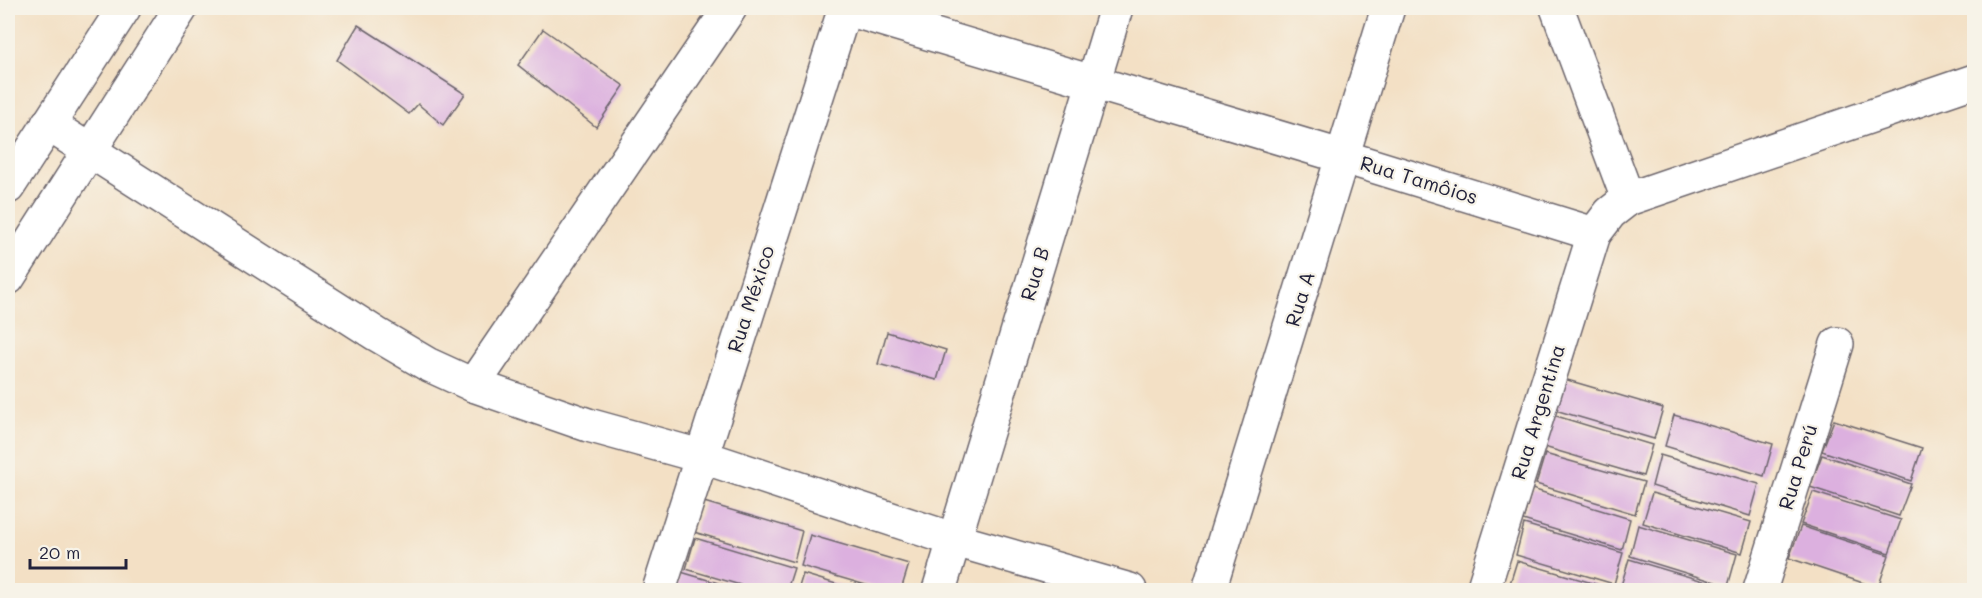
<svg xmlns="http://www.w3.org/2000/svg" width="1982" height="598" viewBox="0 0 1982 598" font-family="Mali,sans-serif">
<rect width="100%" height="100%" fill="#f7f3e8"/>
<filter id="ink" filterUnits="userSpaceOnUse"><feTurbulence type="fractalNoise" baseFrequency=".0167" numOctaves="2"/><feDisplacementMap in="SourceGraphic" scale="12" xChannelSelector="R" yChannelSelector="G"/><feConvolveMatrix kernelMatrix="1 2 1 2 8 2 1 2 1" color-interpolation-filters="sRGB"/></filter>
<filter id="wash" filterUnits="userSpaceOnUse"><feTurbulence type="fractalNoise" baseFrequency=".008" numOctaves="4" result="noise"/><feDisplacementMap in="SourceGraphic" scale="24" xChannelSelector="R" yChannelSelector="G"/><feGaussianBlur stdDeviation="1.35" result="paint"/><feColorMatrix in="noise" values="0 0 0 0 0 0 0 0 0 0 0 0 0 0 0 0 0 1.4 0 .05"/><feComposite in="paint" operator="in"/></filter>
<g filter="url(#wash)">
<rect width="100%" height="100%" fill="#f3e0c5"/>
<g id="blocks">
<g fill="#dcb0df">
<polygon points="358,25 465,94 443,125 418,104 409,114 337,60"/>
<polygon points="543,29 624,86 596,127 518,65"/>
<polygon points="887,332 946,350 937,380 878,364"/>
<polygon points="1564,379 1663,408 1654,439 1555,410"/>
<polygon points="1553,415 1652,445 1643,476 1544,447"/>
<polygon points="1674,415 1773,444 1764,476 1665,446"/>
<polygon points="1834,420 1922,448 1911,481 1822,451"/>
<polygon points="1545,454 1644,482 1635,514 1536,484"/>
<polygon points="1660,455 1759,484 1750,516 1652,486"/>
<polygon points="1822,455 1911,484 1899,516 1810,487"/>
<polygon points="1532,489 1630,519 1622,550 1523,520"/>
<polygon points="1813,492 1901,520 1889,553 1801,524"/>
<polygon points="1652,493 1751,522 1742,553 1643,523"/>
<polygon points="704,502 802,531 794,562 694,532"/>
<polygon points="1524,524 1623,553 1614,584 1516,555"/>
<polygon points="1638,525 1737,554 1728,586 1630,556"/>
<polygon points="1801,526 1889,555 1878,588 1789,558"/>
<polygon points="810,535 909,564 901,590 883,590 801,566"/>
<polygon points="695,538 794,568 787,590 757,590 686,569"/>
<polygon points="1629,559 1727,588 1727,590 1620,589"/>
<polygon points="1517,561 1616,590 1508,590"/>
<polygon points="681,572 742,590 676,590"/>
<polygon points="803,574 856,590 798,590"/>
</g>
</g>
</g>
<g filter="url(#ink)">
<use href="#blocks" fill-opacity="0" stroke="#6b646b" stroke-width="1.5"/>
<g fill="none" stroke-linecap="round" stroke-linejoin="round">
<defs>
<g id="minor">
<polyline points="844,8 1344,157 1594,234 1610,213 1628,199 1974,81"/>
<polyline points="1557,8 1628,199"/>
<polyline points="48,124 376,334 427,364 473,385 588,425 700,456 955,540 1130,590"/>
<polyline points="473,385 730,8"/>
<polyline points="659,590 845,8"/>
<polyline points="939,590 1116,8"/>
<polyline points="1209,590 1388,8"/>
<polyline points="1483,590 1594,234"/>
<polyline points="1760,590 1837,344"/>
</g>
<g id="major">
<polyline points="8,187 124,8"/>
<polyline points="8,278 181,8"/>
</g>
</defs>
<use href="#minor" stroke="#6b646b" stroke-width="36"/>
<use href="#major" stroke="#6b646b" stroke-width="36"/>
<use href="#minor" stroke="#fff" stroke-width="33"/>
<use href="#major" stroke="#fff" stroke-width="33"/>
</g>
</g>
<g text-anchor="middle" stroke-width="4.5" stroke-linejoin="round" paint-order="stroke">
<g font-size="20" fill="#22223b" stroke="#f7f3e8">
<text transform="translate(1419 180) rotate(17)" y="7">Rua Tamôios</text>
<text transform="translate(1035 274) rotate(-73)" y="7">Rua B</text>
<text transform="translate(751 299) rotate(-72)" y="7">Rua México</text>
<text transform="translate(1300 299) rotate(-73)" y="7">Rua A</text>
<text transform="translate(1538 412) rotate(-73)" y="7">Rua Argentina</text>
<text transform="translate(1798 467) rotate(-73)" y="7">Rua Perú</text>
</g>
</g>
<rect width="1982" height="598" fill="none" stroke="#f7f3e8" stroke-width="30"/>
<path d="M30 559v9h96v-9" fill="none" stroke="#22223b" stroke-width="3"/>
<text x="39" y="559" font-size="18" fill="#22223b" stroke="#f7f3e8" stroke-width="4.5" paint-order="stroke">20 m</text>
</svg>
